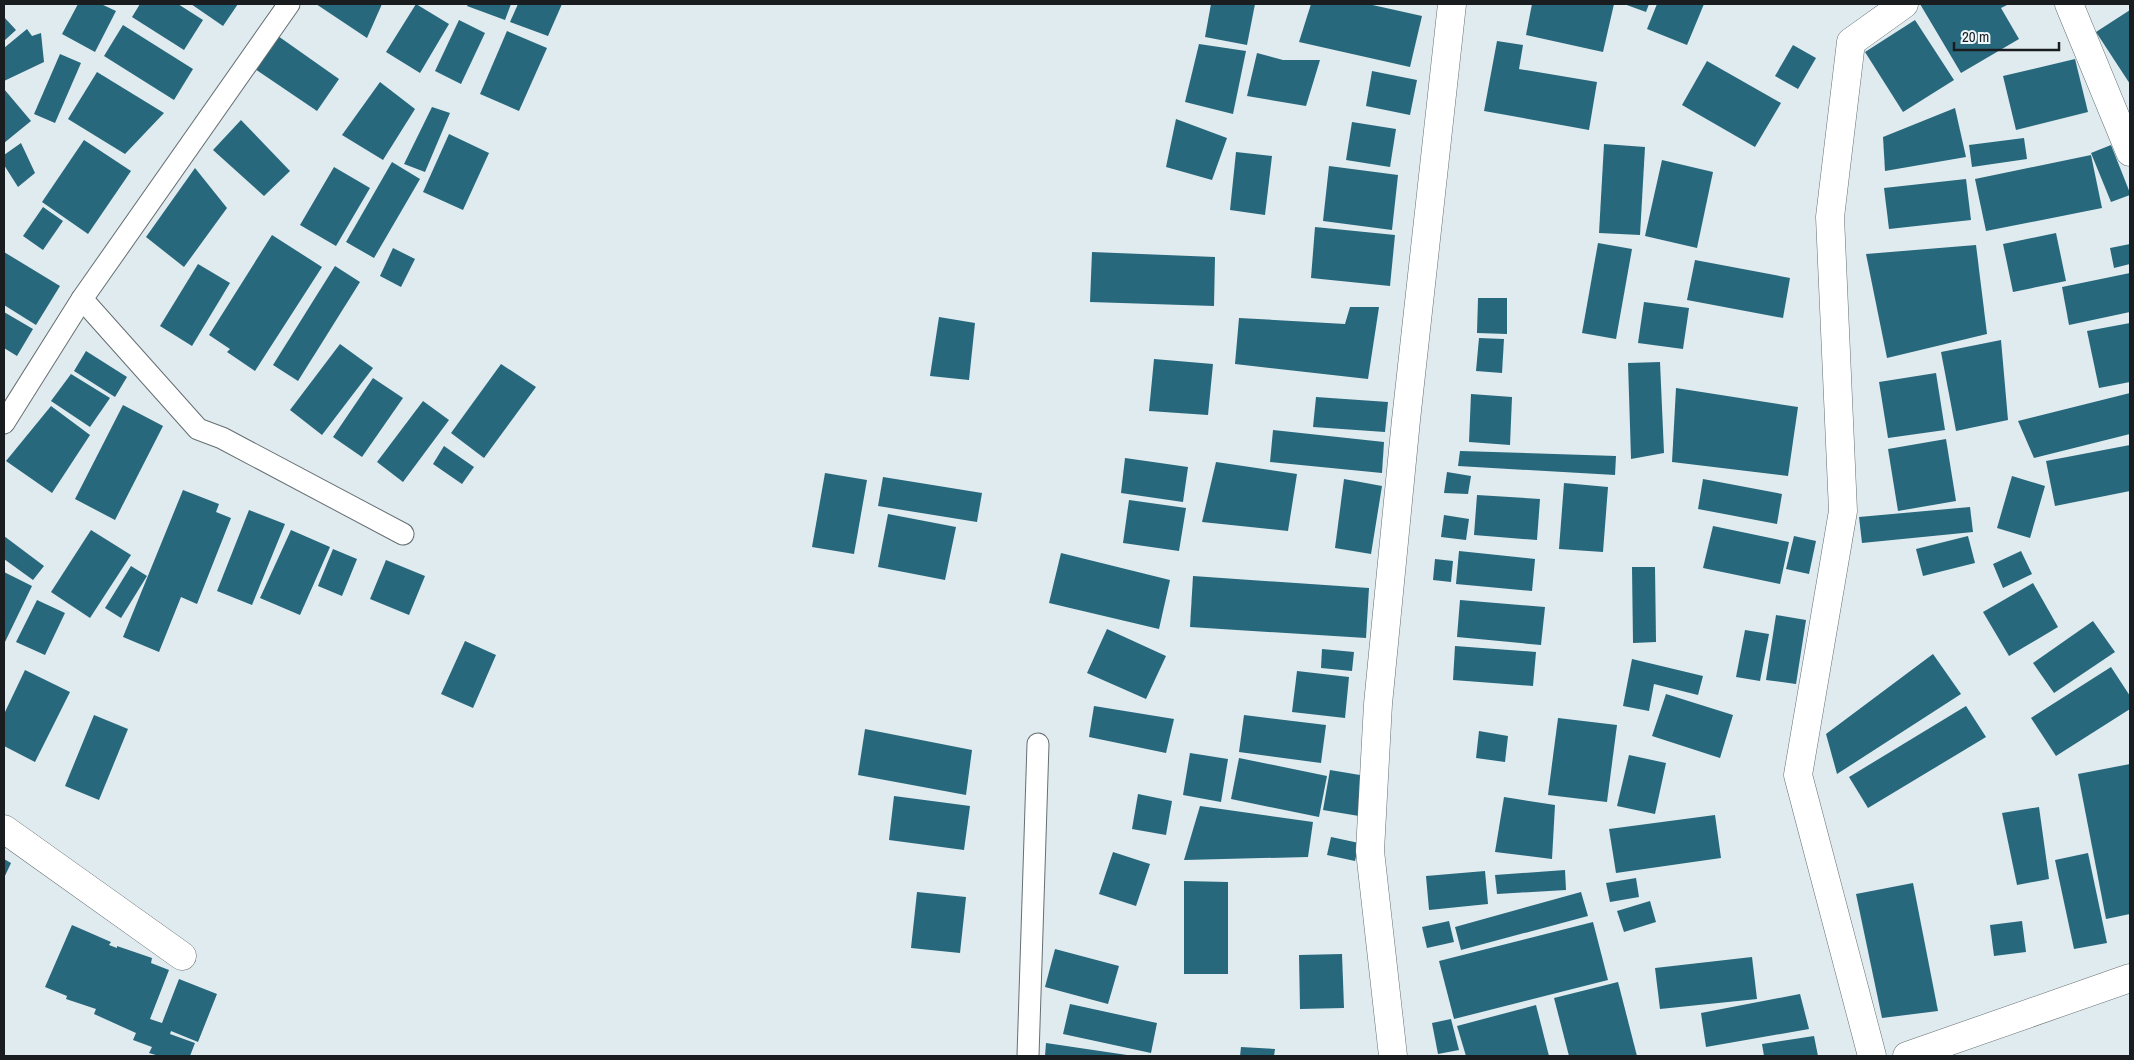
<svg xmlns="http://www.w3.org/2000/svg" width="2134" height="1060" viewBox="0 0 2134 1060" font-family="'Archivo Narrow',sans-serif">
<rect width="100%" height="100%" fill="#e0ebef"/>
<g fill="#27687c">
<polygon points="78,4 101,4 116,11 95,52 62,34"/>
<polygon points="140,4 178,4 203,20 184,50 132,17"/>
<polygon points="191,4 238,4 223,26"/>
<polygon points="316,4 382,4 367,38"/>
<polygon points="416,4 449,24 420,73 386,52"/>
<polygon points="468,4 511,4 505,20 467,6"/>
<polygon points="518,4 562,4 548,36 510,22"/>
<polygon points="1211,4 1255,4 1247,45 1205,37"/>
<polygon points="1311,4 1368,4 1422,16 1410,67 1299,42"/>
<polygon points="1532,4 1614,4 1603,52 1526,35"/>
<polygon points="1624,4 1649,4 1646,12"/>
<polygon points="1657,4 1704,4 1687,45 1647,29"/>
<polygon points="1920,4 2009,4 2001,8 2019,39 1961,73"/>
<polygon points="2130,10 2130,84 2096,32"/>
<polygon points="4,17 16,30 4,41"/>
<polygon points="459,20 485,33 461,84 435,71"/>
<polygon points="1915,20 1954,80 1903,112 1865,52"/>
<polygon points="123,25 193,69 174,100 104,56"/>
<polygon points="27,29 32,36 41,33 44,62 4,81 4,48"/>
<polygon points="507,31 547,48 519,111 480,94"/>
<polygon points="278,36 339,79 317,111 255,69"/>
<polygon points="1497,41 1523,45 1519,69 1597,82 1589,130 1484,111"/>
<polygon points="1199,44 1246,51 1233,114 1185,102"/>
<polygon points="1793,45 1816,58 1798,89 1775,76"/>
<polygon points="1257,53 1283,60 1320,60 1306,106 1247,96"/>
<polygon points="60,54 81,63 55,123 34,114"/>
<polygon points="2075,59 2088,112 2016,130 2003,76"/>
<polygon points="1707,61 1781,103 1755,147 1682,105"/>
<polygon points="1372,71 1417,80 1410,115 1366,106"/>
<polygon points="97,72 164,113 125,154 68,119"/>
<polygon points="380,82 415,109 383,160 342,135"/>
<polygon points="4,89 31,121 4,143"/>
<polygon points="432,107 450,113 425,172 404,164"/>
<polygon points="1955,108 1966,157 1885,171 1883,137"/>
<polygon points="1176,119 1227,138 1212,180 1166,167"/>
<polygon points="241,120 290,171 264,196 213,150"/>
<polygon points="1352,122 1396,129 1390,167 1346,160"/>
<polygon points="449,134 489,153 463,210 423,192"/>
<polygon points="2024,138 2027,159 1972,167 1969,145"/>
<polygon points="84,140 131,171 88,234 42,202"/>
<polygon points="21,143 35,173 18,187 4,165 4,155"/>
<polygon points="1604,144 1645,147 1640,235 1599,233"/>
<polygon points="2111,145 2130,193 2130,195 2111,202 2091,153"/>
<polygon points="1236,152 1272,156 1265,215 1230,210"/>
<polygon points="2091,155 2102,208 1986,231 1975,179"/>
<polygon points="1662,160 1713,172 1697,248 1645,236"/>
<polygon points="392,162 420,179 374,258 346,242"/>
<polygon points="1329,166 1398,175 1392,230 1323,221"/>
<polygon points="334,167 370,188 336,246 300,225"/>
<polygon points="195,168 227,208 184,267 146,237"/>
<polygon points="1966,179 1971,220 1889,229 1884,188"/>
<polygon points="43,207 63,221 43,250 23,236"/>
<polygon points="1315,227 1395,235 1390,286 1311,278"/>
<polygon points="2056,233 2066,281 2013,292 2003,244"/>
<polygon points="272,235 322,267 255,371 227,352 230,349 209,335"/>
<polygon points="1598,243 1632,249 1616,339 1582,333"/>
<polygon points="2130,244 2130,264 2114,268 2110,248"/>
<polygon points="1976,245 1987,334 1887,358 1866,254"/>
<polygon points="393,248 415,259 401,287 380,276"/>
<polygon points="4,252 60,286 36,325 4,305"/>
<polygon points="1092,252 1215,257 1214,306 1090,302"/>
<polygon points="1695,260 1790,278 1783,318 1687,300"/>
<polygon points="198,264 230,283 192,346 160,326"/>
<polygon points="335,266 360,282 298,381 273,365"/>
<polygon points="2130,273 2130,312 2069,325 2062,287"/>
<polygon points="1478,298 1507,298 1507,334 1477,333"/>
<polygon points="1644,302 1689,308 1683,349 1638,343"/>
<polygon points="1350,307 1379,307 1368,379 1235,364 1239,318 1345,324"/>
<polygon points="4,312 33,329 17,356 4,348"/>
<polygon points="939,317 975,323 969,380 930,376"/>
<polygon points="2130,323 2130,382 2099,388 2087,331"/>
<polygon points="1479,338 1504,339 1502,373 1476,371"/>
<polygon points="2001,340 2008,420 1956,431 1941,352"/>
<polygon points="340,344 373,368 322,435 290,410"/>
<polygon points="86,351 127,377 115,397 74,371"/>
<polygon points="1154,359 1213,364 1208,415 1149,411"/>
<polygon points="1660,362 1664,453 1631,459 1628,363"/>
<polygon points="501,364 536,387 484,458 451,433"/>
<polygon points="1936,373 1945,430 1888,438 1879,382"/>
<polygon points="71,374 110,398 90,427 51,401"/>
<polygon points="373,378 403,398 362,457 333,437"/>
<polygon points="1676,388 1798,407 1788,476 1672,462"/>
<polygon points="2130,393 2130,434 2034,458 2018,421"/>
<polygon points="1471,394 1512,397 1510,445 1469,442"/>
<polygon points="1316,397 1388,402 1385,432 1313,427"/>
<polygon points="423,401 449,420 403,482 377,462"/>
<polygon points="123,405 163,426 115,520 75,499"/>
<polygon points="51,406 90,435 52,493 6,461"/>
<polygon points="1273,430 1384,442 1382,473 1270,462"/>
<polygon points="1946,439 1956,501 1898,511 1888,449"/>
<polygon points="2130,445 2130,491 2055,506 2046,461"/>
<polygon points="444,446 474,467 462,484 433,464"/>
<polygon points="1460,451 1616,456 1615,475 1458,466"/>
<polygon points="1125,458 1188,467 1183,502 1121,493"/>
<polygon points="1216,462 1297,474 1288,531 1202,522"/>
<polygon points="1447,472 1471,476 1468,494 1444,493"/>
<polygon points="825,473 867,480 854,554 812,547"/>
<polygon points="2012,476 2045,486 2030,538 1997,528"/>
<polygon points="883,477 982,493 977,522 878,506"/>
<polygon points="1344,479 1382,486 1371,554 1335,548"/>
<polygon points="1703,479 1782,494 1777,524 1698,509"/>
<polygon points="1564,483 1608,487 1603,552 1559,549"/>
<polygon points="183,490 219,504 216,512 231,518 197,604 181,597 159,652 123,637"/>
<polygon points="1477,495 1540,499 1537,540 1474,535"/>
<polygon points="1129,500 1186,508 1179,551 1123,543"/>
<polygon points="1970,507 1973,532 1862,543 1859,517"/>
<polygon points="249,510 285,524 252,605 217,591"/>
<polygon points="888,514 956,527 945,580 878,567"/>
<polygon points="1444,515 1469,519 1466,540 1441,537"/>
<polygon points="1713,526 1789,542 1780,584 1703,568"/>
<polygon points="91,530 131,555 90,618 51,592"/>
<polygon points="291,530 330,547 300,615 260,598"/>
<polygon points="4,536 44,566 33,580 4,559"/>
<polygon points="1794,536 1816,541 1809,574 1786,569"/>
<polygon points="1968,536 1975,563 1923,576 1916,549"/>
<polygon points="333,549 357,559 342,596 318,586"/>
<polygon points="1459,551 1535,559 1532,591 1456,584"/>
<polygon points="2021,551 2032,574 2003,588 1993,564"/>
<polygon points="1061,553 1170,580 1159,629 1049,603"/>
<polygon points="1435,559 1453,561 1451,582 1433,580"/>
<polygon points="386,560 425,576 409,615 370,599"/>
<polygon points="131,566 147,576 121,618 105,608"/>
<polygon points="1632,567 1655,567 1656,642 1633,643"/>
<polygon points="4,572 32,586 4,644"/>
<polygon points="1193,576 1369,588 1366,638 1190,627"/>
<polygon points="2033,583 2058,627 2009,656 1983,612"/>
<polygon points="37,600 65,613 45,655 16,642"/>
<polygon points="1460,600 1545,607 1541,645 1457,637"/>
<polygon points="1776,615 1806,620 1796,684 1766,680"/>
<polygon points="2093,621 2115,652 2054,693 2033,663"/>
<polygon points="1107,629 1166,656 1146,699 1087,673"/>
<polygon points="1745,630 1769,634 1760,681 1736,677"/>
<polygon points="465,641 496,655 473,708 441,694"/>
<polygon points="1455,646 1536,652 1533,686 1453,680"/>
<polygon points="1322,649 1354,652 1352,671 1321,668"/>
<polygon points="1933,654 1961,694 1837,774 1826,734"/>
<polygon points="1632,659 1703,676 1698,695 1654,684 1649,711 1623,706"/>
<polygon points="2111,667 2130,696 2130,709 2056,756 2031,718"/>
<polygon points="25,670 70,692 35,762 4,746 4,714"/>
<polygon points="1297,671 1349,677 1345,718 1292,712"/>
<polygon points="1666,694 1733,715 1720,758 1652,736"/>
<polygon points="1094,706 1174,719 1166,753 1089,737"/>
<polygon points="1966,706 1986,737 1868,808 1849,777"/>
<polygon points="94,715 128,729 99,800 65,786"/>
<polygon points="1244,715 1326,725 1321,763 1239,752"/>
<polygon points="1558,718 1617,725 1607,802 1548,795"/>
<polygon points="865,729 972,750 966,795 858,775"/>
<polygon points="1479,731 1508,736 1505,762 1476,758"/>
<polygon points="1190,753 1228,759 1221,802 1183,795"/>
<polygon points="1629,755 1666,763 1655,814 1617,806"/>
<polygon points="1239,758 1327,776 1319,817 1231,799"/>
<polygon points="2130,764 2130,914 2106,919 2078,774"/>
<polygon points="1330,770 1366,776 1359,816 1323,810"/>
<polygon points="1138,794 1172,801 1166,835 1132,829"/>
<polygon points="894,796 970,806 964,850 889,840"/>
<polygon points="1504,797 1555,805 1552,859 1495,852"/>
<polygon points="1200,806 1313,822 1308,857 1184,860"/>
<polygon points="2039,807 2049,879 2017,885 2002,813"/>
<polygon points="1715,815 1721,858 1616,873 1609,829"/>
<polygon points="1331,837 1359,843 1355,861 1327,855"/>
<polygon points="1113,852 1150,864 1136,906 1099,894"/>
<polygon points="2088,853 2107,943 2074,949 2055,860"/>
<polygon points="4,859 11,863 4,878"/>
<polygon points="1565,870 1566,890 1497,894 1495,875"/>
<polygon points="1485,871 1488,904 1429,910 1426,876"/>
<polygon points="1636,878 1639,897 1610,902 1606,883"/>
<polygon points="1184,881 1228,882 1228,974 1184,974"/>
<polygon points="1913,883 1938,1011 1882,1018 1856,894"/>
<polygon points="917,892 966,897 960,953 911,948"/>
<polygon points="1581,892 1588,916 1461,950 1455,927"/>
<polygon points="1650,901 1656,922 1624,932 1617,911"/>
<polygon points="1449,921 1454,942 1427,948 1422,927"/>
<polygon points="2022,921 2026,952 1994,956 1990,925"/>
<polygon points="1593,922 1608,980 1454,1019 1439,961"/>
<polygon points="72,925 111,942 109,945 117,948 117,946 152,958 151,963 169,970 150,1019 162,1023 179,979 217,994 198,1042 171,1031 170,1034 195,1043 190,1056 159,1056 149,1053 152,1047 133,1040 136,1033 94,1014 96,1009 66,999 67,996 45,987"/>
<polygon points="1055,949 1119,966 1108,1004 1045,987"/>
<polygon points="1342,954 1344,1008 1300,1009 1299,955"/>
<polygon points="1752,957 1757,999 1660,1009 1655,968"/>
<polygon points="1618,982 1637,1056 1569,1056 1554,998"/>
<polygon points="1800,994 1809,1029 1706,1047 1701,1013"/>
<polygon points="1070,1004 1157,1023 1151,1053 1063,1034"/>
<polygon points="1536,1005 1549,1056 1466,1056 1457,1026"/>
<polygon points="1451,1019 1459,1050 1438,1054 1432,1023"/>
<polygon points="1814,1036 1818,1056 1764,1056 1762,1044"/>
<polygon points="1046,1043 1127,1055 1127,1056 1045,1056"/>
<polygon points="1241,1047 1275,1049 1274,1056 1240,1056"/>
</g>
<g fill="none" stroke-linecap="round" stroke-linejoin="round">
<defs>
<g id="lane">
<polyline points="82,299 198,429 222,438 403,534"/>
<polyline points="4,423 82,299 289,4"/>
<polyline points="1028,1056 1038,744"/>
</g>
<g id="street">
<polyline points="2069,4 2130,152"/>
<polyline points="4,829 182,956"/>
<polyline points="1393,1056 1370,851 1378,704 1406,420 1452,4"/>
<polyline points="1872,1056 1798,775 1843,511 1830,217 1851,42 1904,4"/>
<polyline points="1907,1056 2130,978"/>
</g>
</defs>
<use href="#lane" stroke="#656f73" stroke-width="23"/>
<use href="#street" stroke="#656f73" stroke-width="29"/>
<use href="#lane" stroke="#fff" stroke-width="21"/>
<use href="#street" stroke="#fff" stroke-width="28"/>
</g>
<rect width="2134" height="1060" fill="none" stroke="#191d1f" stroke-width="10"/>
<path d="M1954 42v8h105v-8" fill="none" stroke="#191d1f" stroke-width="2.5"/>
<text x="1962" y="42" font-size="15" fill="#191d1f" stroke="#edf9fd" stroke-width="4" paint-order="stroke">20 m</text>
</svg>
